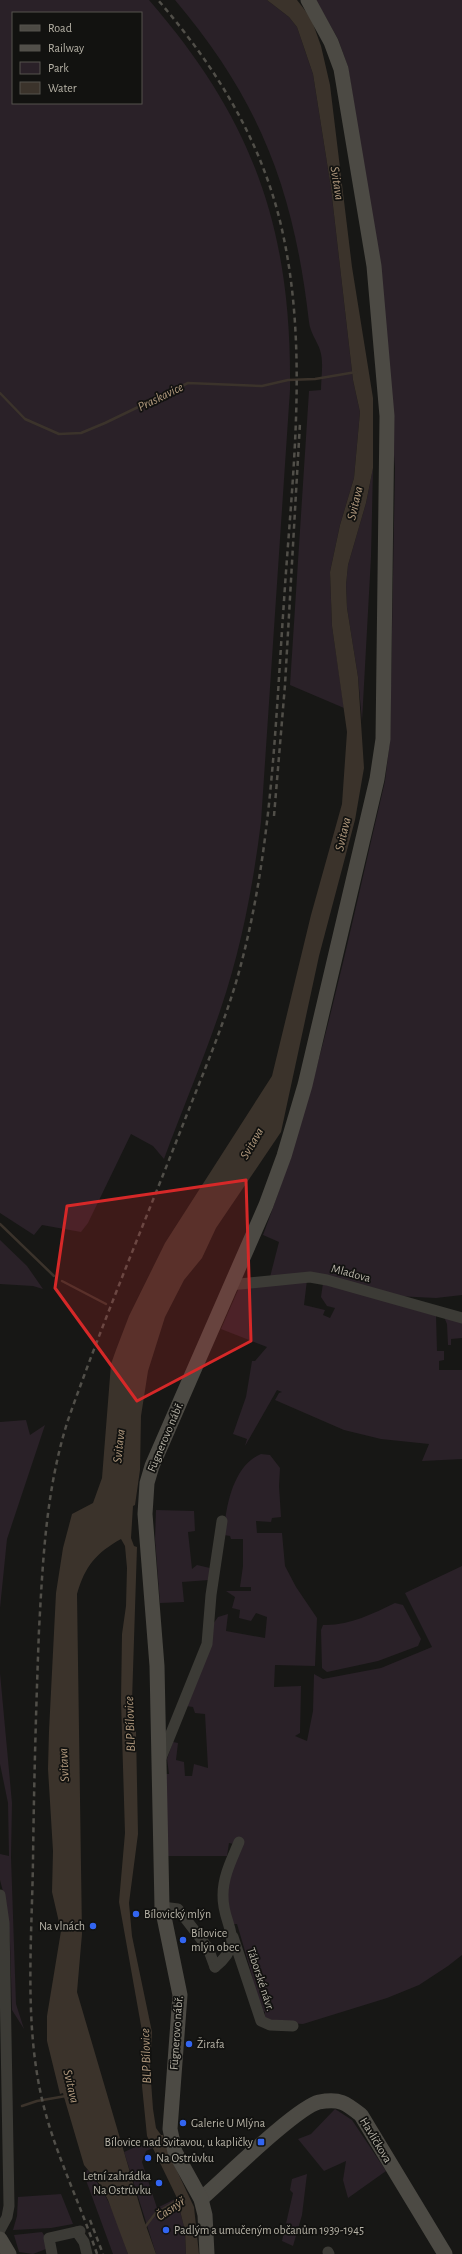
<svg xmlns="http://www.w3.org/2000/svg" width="462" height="2254" viewBox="0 0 462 2254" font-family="'Alegreya Sans',sans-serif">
<rect width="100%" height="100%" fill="#171715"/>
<g fill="#2a2128" fill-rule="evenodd">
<path d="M0,0H149C254,121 292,230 290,390L261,822C253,886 241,950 220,1011C203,1061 182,1110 164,1159L153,1146L131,1134L88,1223L81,1232L42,1225L34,1235L0,1213ZM13,13H141V103H13Z"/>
<path d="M175,0H267L289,17L297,27L313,74L331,188L353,380L360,412L354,478L340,525L330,572L332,626L344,708L290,685L309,391L321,390C321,378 324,362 320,350C317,341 310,332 309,322C294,191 261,102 175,0Z"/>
<path d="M316,0H462V1295L436,1298L396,1296L310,1272L270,1277L279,1242L263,1235C319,1088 349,933 385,781L390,740L395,468L379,264L348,67L338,39Z"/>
<polygon points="373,468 371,557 362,721 358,677 347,608 346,585 348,565 366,503"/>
<polygon points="0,1240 27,1266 43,1289 33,1286 0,1284"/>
<polygon points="307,1280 304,1305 325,1310 323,1315 330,1318 335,1308 327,1306 321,1297 323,1283 436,1315 437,1351 444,1351 444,1360 439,1361 439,1370 462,1370 462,1459 422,1461 429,1444 381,1439 344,1430 275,1400 279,1393 282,1392 277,1390 245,1446 247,1439 233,1434 246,1397 252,1361 255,1361 267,1347 221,1329 238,1290 244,1287"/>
<polygon points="444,1317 462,1319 462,1338 451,1339 451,1345 448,1345 447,1324"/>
<polygon points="26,1420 30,1435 45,1425 7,1539 0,1608 0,1422"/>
<path d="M261,1454L270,1455L280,1468L279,1486L281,1517L272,1518L271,1522L256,1521L257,1533H282L285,1566L296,1587L317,1618L315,1666L275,1665L274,1687L301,1686L300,1733L295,1736L307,1741L313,1711L314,1674L323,1679L365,1671L381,1668L432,1647L405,1593L462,1566V1955L448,1966L419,1985L387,1998L303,2024L270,2022L264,2018L265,2012L259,2009L250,1968L237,1924H232L226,1895L234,1844L229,1843L227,1856H165V1774H169L167,1759L173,1742L178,1743L176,1760L184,1762L185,1776H192L194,1764L208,1768L205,1714L195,1713L193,1707L186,1706L213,1624L218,1617L228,1614L226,1631L265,1638L267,1617L256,1613L251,1621L239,1618L240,1610L232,1608L235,1597L226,1591H251V1587H240L243,1566V1539H231L230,1536L224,1535C225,1508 233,1465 261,1454Z"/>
<polygon points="156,1510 194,1511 195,1531 188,1532 192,1569 197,1565 210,1568 209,1580 182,1582 184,1602 160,1603 155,1539"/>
<path d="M395,1603L403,1605L421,1639L418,1646L378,1661L327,1672L322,1668L321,1630L323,1625C349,1626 372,1614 395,1603Z"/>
<polygon points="0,1673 12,1803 11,1857 16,2004 24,2029 12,2010 10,1942 6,1903 0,1880 0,1854 9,1856 8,1803 0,1764"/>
<polygon points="335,2109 352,2120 386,2171 348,2198 343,2180 346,2161 324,2171 298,2139 311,2134"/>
<polygon points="149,2141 153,2148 146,2151 142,2162 157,2208 177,2198 185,2231 186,2254 156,2254 124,2152"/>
<path d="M88,2170C109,2195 118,2223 128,2254H113L83,2172Z"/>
<polygon points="307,2174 302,2215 293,2246 282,2241 293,2193 290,2190 292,2179"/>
<polygon points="61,2194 73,2224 51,2228 13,2230 17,2216 18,2197"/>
<polygon points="42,2232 46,2238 46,2249 33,2254 19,2252 14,2235"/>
</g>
<path fill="#3b332b" d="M267,0H297L311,18L321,46L330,85L352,267L373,398V468L366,503L348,565L346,585L347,608L358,677L364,768L355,820L319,956L281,1132L216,1228L202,1258L184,1280L165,1317L148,1371L141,1416L140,1470L135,1505L133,1506L131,1538L134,1546L137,1547L132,1701L136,1732L138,1834L129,1903L132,1936L152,2032L150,2067L153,2109L156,2128L161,2135H163L170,2156L194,2207L199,2254H186L185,2231L177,2198L147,2136L142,2086V2031L119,1902L125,1833L121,1701L122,1634L126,1606L127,1568L125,1546L121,1539C96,1553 85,1566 77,1594L82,1934L77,1992L144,2220L156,2254H128L108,2200L101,2186L84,2165L64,2097L63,2093L60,2094L47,2041V2016L61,1931L52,1892L53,1851L48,1769L49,1731L56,1593L63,1548L72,1514L93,1503L102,1478L111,1364L116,1350L129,1316L165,1243L272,1076L311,915L342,804L347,732L332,626L330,572L340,525L354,478L360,412L353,380L331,188L313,74L297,27L289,17Z"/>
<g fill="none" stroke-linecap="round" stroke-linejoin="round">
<g stroke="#3b332b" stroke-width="2.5">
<polyline points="0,393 25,419 59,434 81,433 105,423 188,383 262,386 288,380 315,379 356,372"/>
<polyline points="0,1224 54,1276"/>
<polyline points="62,1281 106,1304"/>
<polyline points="22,2106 37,2101 66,2096"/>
<polyline points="145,2227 155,2214 179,2199"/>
</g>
<g stroke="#3c3b36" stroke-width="11">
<polyline points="230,1285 310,1277 327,1280 462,1318"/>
<polyline points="161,1758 207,1644 211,1595 222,1521"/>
<polyline points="0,1895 4,1923 9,2206 7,2217 0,2230"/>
<polyline points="162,1907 178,1909 208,1948 215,1967"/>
<polyline points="233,1937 261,2021 270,2025 293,2026"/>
<path d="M215,1967C248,1940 222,1927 223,1895C223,1876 232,1859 239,1842"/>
<polyline points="77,2232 84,2242 87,2254"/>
<polyline points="328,2252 329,2254"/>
<polyline points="52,2254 49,2238 80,2231"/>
</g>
<g stroke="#4c4a44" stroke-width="15">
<path d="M201,2199C223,2180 297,2107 319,2102C340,2098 346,2103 361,2115L445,2254"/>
<polyline points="0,2239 9,2254"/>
<polyline points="207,2254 205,2215 201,2199 175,2152 170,2129 180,1995 162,1907 157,1666 145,1514 147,1483 152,1466 266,1205 284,1156 305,1085 377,779 383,739 387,416 374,266 341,69 331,42 308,0"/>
</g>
<g stroke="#514f49" stroke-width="2.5" stroke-dasharray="5 4" stroke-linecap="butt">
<polyline points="274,816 285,685 300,423"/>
<polyline points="90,2220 103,2254"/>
<path d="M97,2254C78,2197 50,2144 39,2085C25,2012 32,1934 33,1860C34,1783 36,1707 39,1630C43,1558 46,1489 68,1420C103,1321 144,1224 182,1127C201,1078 222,1030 237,979C272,856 275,728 284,601C292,475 310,345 280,221C259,136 214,65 158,0"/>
</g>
</g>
<path fill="#d62828" fill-opacity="0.2" stroke="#d62828" stroke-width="3" stroke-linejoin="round" d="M246,1180L251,1341L137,1401L55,1288L67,1206Z"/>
<g fill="#3265f1" stroke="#121210" stroke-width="1.5">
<circle cx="136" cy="1914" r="4"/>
<circle cx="93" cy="1926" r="4"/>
<circle cx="183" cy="1940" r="4"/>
<circle cx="189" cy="2044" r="4"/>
<circle cx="183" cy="2123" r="4"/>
<rect x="257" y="2138" width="8" height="8" rx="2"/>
<circle cx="148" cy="2158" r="4"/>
<circle cx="159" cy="2183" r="4"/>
<circle cx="166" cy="2230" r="4"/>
</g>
<g text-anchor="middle" stroke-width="3.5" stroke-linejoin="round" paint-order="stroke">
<g font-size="12" fill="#b7b3a7" stroke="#121210">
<text transform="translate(351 1273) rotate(15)" y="4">Mladova</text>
<text transform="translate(165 1437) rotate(-67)" y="4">Fügnerovo nábř.</text>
<text transform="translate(261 1979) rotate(72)" y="4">Táborské návr.</text>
<text transform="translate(176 2033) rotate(-86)" y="4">Fügnerovo nábř.</text>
<text transform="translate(376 2140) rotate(59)" y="4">Havlíčkova</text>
</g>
<g font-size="12" fill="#b7b3a7" stroke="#121210" text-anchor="start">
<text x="144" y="1918">Bílovický mlýn</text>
<text x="85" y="1930" text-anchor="end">Na vlnách</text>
<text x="191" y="1937">Bílovice<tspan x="191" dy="14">mlýn obec</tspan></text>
<text x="197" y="2048">Žirafa</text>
<text x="191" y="2127">Galerie U Mlýna</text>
<text x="253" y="2146" text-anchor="end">Bílovice nad Svitavou, u kapličky</text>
<text x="156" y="2162">Na Ostrůvku</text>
<text x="151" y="2180" text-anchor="end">Letní zahrádka<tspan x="151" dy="14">Na Ostrůvku</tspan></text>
<text x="174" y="2234">Padlým a umučeným občanům 1939-1945</text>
</g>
<g font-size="13" font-style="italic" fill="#b29a7e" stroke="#121210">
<text transform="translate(338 183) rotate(81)" y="5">Svitava</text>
<text transform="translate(160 396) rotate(-26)" y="5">Praskavice</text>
<text transform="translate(354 503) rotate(-77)" y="5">Svitava</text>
<text transform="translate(342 834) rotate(-77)" y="5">Svitava</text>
<text transform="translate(251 1143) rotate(-60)" y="5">Svitava</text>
<text transform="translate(118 1446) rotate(-84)" y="5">Svitava</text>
<text transform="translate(129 1724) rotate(-92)" y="5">BLP Bílovice</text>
<text transform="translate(63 1765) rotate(-93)" y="5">Svitava</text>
<text transform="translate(145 2056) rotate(-92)" y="5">BLP Bílovice</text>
<text transform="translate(72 2086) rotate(77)" y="5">Svitava</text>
<text transform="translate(170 2208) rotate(-34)" y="5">Časnýř</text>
</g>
</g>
<rect x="12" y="12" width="130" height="92" fill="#121210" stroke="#54524c"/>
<rect x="20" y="25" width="20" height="6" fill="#4c4a44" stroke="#54524c"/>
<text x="48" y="32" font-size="12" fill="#b7b3a7">Road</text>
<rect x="20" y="45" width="20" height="6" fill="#514f49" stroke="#54524c"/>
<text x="48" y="52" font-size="12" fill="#b7b3a7">Railway</text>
<rect x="20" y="62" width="20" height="12" fill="#2a2128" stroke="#54524c"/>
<text x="48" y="72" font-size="12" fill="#b7b3a7">Park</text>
<rect x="20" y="82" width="20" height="12" fill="#3b332b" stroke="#54524c"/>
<text x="48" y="92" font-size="12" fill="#b7b3a7">Water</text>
</svg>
